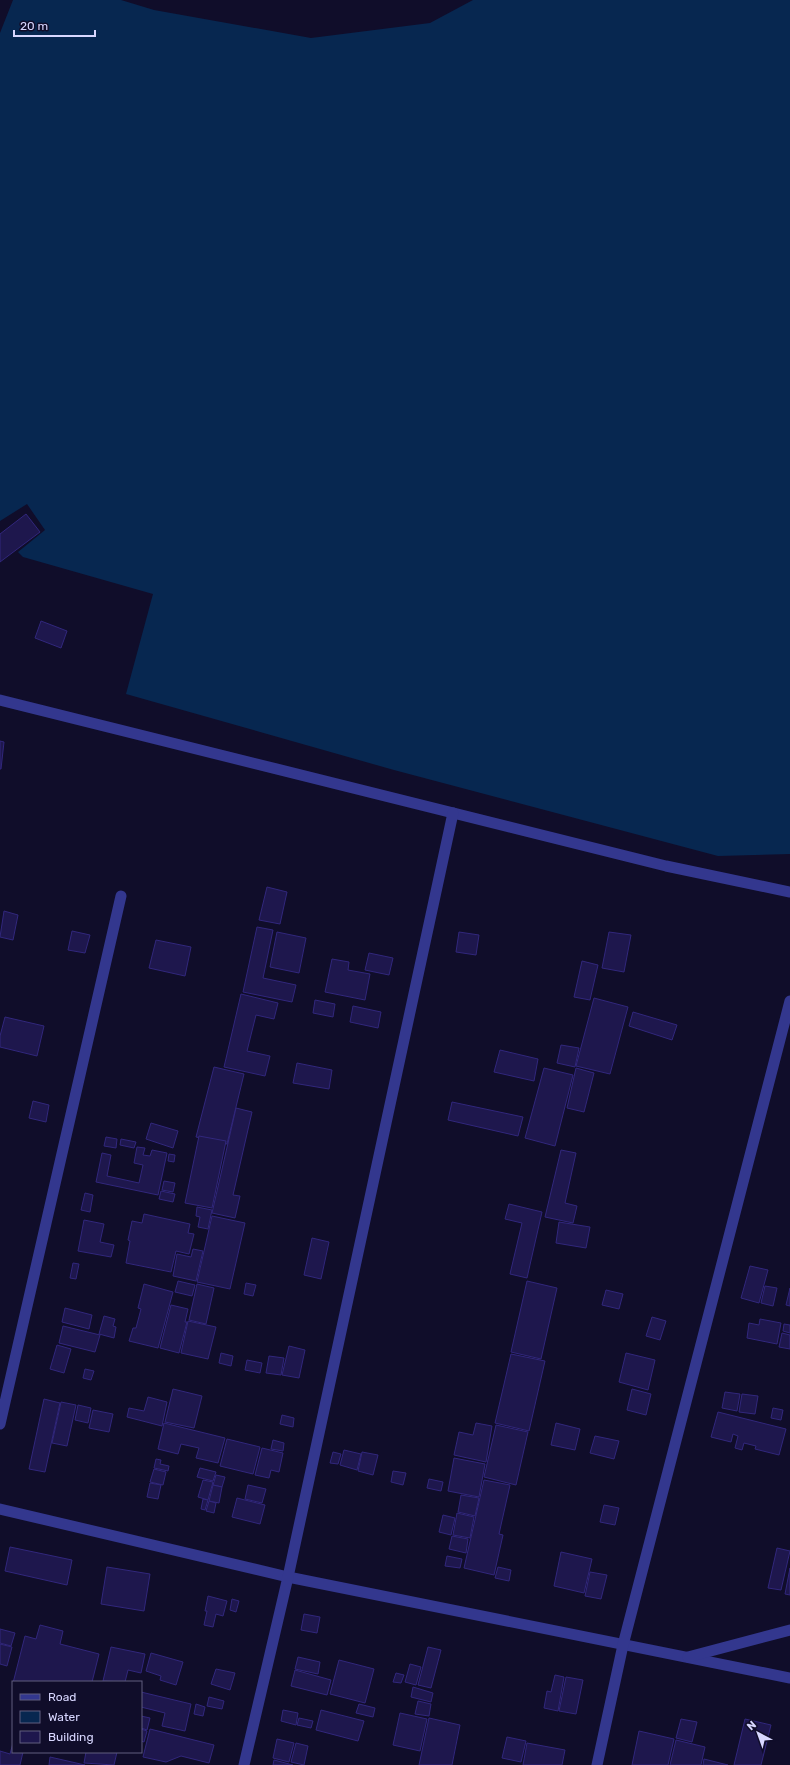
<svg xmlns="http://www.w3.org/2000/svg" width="790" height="1765" viewBox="0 0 790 1765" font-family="Rubik,sans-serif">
<rect width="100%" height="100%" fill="#100d2a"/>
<polygon fill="#072750" points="13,0 121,0 154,10 311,38 430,23 473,0 790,0 790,854 718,856 394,770 126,694 153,594 23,557 18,552 45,530 27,504 0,521 0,33"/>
<g fill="#1e174d" stroke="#31277c">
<polygon points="26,514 40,532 0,562 0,534"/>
<polygon points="41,621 67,631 61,648 35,638"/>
<polygon points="0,741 4,742 1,769 0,769"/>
<polygon points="267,887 287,892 280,924 259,920"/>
<polygon points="4,911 18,915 13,940 0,937"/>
<polygon points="257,927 273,930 263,978 296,985 292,1002 243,992"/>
<polygon points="72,931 90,935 85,953 68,950"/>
<polygon points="277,932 306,938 299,973 270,967"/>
<polygon points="459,932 479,935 476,955 456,952"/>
<polygon points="609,932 631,935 624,972 602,968"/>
<polygon points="156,940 191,947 185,976 149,968"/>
<polygon points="369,953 393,958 389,975 365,970"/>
<polygon points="332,959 349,962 348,970 370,974 365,1000 325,992"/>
<polygon points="582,961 598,965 590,1000 574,997"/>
<polygon points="241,994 278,1003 274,1019 256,1015 247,1051 270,1056 265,1076 224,1067"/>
<polygon points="594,998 628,1007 610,1074 576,1066"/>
<polygon points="315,1000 335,1004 333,1017 313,1013"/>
<polygon points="353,1006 381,1012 378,1028 350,1022"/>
<polygon points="633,1012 677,1025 672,1040 629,1026"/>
<polygon points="5,1017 44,1026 37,1056 0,1047 0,1036"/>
<polygon points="561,1045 579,1048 575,1067 557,1063"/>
<polygon points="500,1050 538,1059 534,1081 494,1072"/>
<polygon points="297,1063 332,1070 329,1089 293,1083"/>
<polygon points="214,1067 244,1074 227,1144 196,1137"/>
<polygon points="544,1068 573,1075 555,1146 525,1138"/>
<polygon points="576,1068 594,1073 584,1112 567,1108"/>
<polygon points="33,1101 49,1105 46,1122 29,1118"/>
<polygon points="452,1102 523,1117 518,1136 448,1120"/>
<polygon points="236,1108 252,1112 233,1195 240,1196 235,1218 212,1213"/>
<polygon points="151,1123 178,1131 173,1148 146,1139"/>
<polygon points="199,1136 226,1141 212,1208 185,1203"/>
<polygon points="106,1137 117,1139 116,1148 104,1146"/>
<polygon points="121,1139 136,1142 134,1148 120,1145"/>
<polygon points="137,1147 145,1148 143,1155 150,1156 152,1150 167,1153 158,1195 96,1182 102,1153 111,1155 107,1176 139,1183 143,1165 134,1163"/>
<polygon points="561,1150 576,1153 565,1203 577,1206 573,1223 545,1217"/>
<polygon points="169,1154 175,1155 174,1162 168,1161"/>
<polygon points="164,1181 175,1183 173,1192 162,1190"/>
<polygon points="161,1191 175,1194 173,1202 159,1199"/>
<polygon points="85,1193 93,1195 90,1212 81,1210"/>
<polygon points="509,1204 542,1212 527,1278 510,1274 522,1223 505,1219"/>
<polygon points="197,1207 212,1210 208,1229 198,1227 200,1217 196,1216"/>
<polygon points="144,1214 190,1224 188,1233 194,1234 189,1254 176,1251 171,1272 126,1263 130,1241 128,1240 132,1221 142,1223"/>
<polygon points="212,1216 245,1223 230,1289 197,1282"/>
<polygon points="84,1220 104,1224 100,1242 114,1245 111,1257 78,1251"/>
<polygon points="559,1222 590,1227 586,1248 556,1243"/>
<polygon points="312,1238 329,1242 321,1279 304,1275"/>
<polygon points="193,1249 203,1251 196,1281 173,1276 177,1254 191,1257"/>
<polygon points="73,1263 79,1264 76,1279 70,1278"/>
<polygon points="750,1266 768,1270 759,1303 741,1298"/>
<polygon points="178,1281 195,1285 192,1296 175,1292"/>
<polygon points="527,1281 557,1288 541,1359 511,1352"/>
<polygon points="246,1283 256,1285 253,1296 244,1294"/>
<polygon points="144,1284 173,1292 158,1348 129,1341 133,1328 136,1328 141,1309 138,1308"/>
<polygon points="197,1284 214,1288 206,1324 189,1320"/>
<polygon points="765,1286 777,1288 773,1306 761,1303"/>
<polygon points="790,1288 790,1306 786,1305"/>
<polygon points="606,1290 623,1294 619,1309 602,1305"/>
<polygon points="171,1305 188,1309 185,1322 187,1322 179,1353 160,1348"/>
<polygon points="65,1308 92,1315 89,1329 62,1322"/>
<polygon points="104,1316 115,1319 113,1326 116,1327 114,1338 99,1334"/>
<polygon points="652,1317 666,1321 660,1340 646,1336"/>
<polygon points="760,1319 781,1323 777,1344 747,1338 749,1323 759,1325"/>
<polygon points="188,1321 216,1327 208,1359 181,1353"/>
<polygon points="784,1324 790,1325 790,1333 783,1331"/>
<polygon points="63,1326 100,1335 95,1352 59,1343"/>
<polygon points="782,1333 790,1335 790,1349 779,1347"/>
<polygon points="57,1345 71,1349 64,1373 50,1369"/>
<polygon points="289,1346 305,1350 299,1378 282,1375"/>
<polygon points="221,1353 233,1356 231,1366 219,1363"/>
<polygon points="626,1353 655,1360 648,1390 619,1382"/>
<polygon points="511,1354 545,1361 529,1431 495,1423"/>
<polygon points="269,1356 284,1358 281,1375 266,1373"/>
<polygon points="247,1360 262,1363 260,1373 245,1370"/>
<polygon points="85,1369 94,1371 91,1380 83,1378"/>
<polygon points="173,1389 202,1396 194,1428 165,1422"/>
<polygon points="632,1389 651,1394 646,1415 627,1410"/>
<polygon points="725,1392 740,1394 737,1411 722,1408"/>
<polygon points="742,1394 758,1396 755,1414 739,1412"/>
<polygon points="148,1397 167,1402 162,1426 127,1417 129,1408 144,1411"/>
<polygon points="44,1399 60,1403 45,1472 29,1469"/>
<polygon points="61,1402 76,1405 67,1446 52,1443"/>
<polygon points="78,1405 91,1408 88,1423 75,1420"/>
<polygon points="773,1408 783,1410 781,1420 771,1418"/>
<polygon points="93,1410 113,1414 109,1432 89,1428"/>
<polygon points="718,1412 786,1429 779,1455 755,1449 756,1446 744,1443 742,1450 735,1448 738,1436 733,1434 731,1442 711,1437"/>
<polygon points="282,1415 294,1418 293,1427 280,1424"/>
<polygon points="164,1423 225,1438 218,1463 196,1458 199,1448 181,1444 178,1454 158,1449"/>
<polygon points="476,1423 492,1426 486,1462 454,1455 459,1432 473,1435"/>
<polygon points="556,1423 580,1429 575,1450 551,1445"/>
<polygon points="496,1425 528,1432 516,1485 484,1477"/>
<polygon points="595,1436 619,1441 614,1459 590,1453"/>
<polygon points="227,1439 260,1447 253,1474 220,1466"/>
<polygon points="273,1440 284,1443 283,1451 271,1449"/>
<polygon points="262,1448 283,1453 279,1472 271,1470 269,1478 255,1475"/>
<polygon points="344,1450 361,1454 357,1470 340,1465"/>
<polygon points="333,1452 341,1454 338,1464 330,1463"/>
<polygon points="362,1452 378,1455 373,1475 358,1471"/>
<polygon points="454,1458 485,1464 479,1497 448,1491"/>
<polygon points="156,1459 161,1460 160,1464 169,1466 168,1471 154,1468"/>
<polygon points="200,1468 216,1472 213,1481 197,1477"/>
<polygon points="154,1469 166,1472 163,1485 150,1482"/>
<polygon points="393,1471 406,1473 403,1485 391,1482"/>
<polygon points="216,1475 225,1477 222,1487 213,1485"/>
<polygon points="429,1479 443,1482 441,1491 427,1488"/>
<polygon points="203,1480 213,1482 208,1500 198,1497"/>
<polygon points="484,1480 510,1485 499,1534 503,1535 494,1575 464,1568"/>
<polygon points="150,1483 161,1485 158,1499 147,1497"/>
<polygon points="213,1485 222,1487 219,1503 209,1501"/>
<polygon points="248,1485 266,1489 262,1503 245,1499"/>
<polygon points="461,1495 479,1498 475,1516 458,1512"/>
<polygon points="237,1498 265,1505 260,1524 232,1517"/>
<polygon points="203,1499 208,1500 205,1510 201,1509"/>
<polygon points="209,1501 216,1503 214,1513 206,1511"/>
<polygon points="604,1505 619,1508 615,1525 600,1522"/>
<polygon points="457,1513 474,1517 470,1538 453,1535"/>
<polygon points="443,1515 455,1518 451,1535 439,1532"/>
<polygon points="452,1536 468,1539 466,1553 449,1549"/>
<polygon points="10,1547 72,1560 67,1585 5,1571"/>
<polygon points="777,1548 790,1551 781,1590 768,1588"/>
<polygon points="561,1552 592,1559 584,1593 554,1586"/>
<polygon points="447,1556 462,1559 460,1568 445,1566"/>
<polygon points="107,1567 150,1574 144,1611 101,1604"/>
<polygon points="498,1567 511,1570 509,1581 495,1578"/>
<polygon points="790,1568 790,1595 785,1594"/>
<polygon points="590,1572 607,1575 601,1599 585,1596"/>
<polygon points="208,1596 227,1601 223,1616 216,1614 213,1627 204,1625 207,1611 205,1611"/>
<polygon points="232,1599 239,1601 236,1612 230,1610"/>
<polygon points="304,1614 320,1617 317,1633 301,1630"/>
<polygon points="40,1625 63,1631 60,1644 99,1654 92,1682 13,1683 25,1636 36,1639"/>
<polygon points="0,1629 15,1633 11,1646 0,1643"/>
<polygon points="0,1644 12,1647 7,1666 0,1664"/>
<polygon points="111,1647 145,1654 141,1673 128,1670 125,1682 103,1681"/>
<polygon points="428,1647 441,1650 431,1688 418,1685"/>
<polygon points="151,1653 183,1662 176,1685 160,1680 161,1676 146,1671"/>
<polygon points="298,1657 320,1662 318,1674 295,1669"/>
<polygon points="339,1660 374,1669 365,1703 330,1694"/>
<polygon points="410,1664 421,1667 416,1685 405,1682"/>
<polygon points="216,1669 235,1673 230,1690 211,1684"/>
<polygon points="295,1670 331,1680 327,1695 291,1686"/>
<polygon points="396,1673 404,1675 401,1683 393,1682"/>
<polygon points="555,1675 564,1677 558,1711 544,1708 547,1691 551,1692"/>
<polygon points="566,1677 583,1680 576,1714 559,1711"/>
<polygon points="413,1687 433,1693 431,1702 411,1697"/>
<polygon points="141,1692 191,1704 185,1731 162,1726 165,1713 141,1707"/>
<polygon points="209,1697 224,1701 222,1709 207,1706"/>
<polygon points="418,1701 431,1704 429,1716 415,1714"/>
<polygon points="196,1704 205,1707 203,1716 194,1714"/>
<polygon points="359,1704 375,1708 373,1717 356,1713"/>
<polygon points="283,1710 298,1713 296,1725 281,1721"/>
<polygon points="321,1710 364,1721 358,1741 316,1730"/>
<polygon points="400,1713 427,1719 420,1751 393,1745"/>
<polygon points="141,1716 150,1718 147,1730 141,1728"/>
<polygon points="299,1718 313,1721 311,1728 297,1725"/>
<polygon points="429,1718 460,1725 452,1765 419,1765"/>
<polygon points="681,1719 697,1722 692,1742 676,1738"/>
<polygon points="745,1719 771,1725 761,1765 734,1765"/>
<polygon points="141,1729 147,1731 144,1742 141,1741"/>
<polygon points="150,1729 214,1745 209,1763 181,1756 166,1762 143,1757"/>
<polygon points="639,1731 674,1739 668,1765 632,1765"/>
<polygon points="507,1737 526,1741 521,1762 502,1758"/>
<polygon points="277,1739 294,1743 289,1762 273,1758"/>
<polygon points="676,1740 705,1747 701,1765 670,1765"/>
<polygon points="13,1743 13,1752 23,1752 20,1765 0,1765 0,1751 10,1754"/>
<polygon points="296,1743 308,1746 304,1765 291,1762"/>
<polygon points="527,1743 565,1750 562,1765 523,1765"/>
<polygon points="86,1752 117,1752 114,1765 84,1763"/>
<polygon points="50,1757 85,1765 49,1765"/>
<polygon points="704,1759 728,1765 703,1765"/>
<polygon points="274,1760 293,1765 273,1765"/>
</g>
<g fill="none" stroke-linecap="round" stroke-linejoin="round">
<g stroke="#33378e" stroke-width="11">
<polyline points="0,700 666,866 790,892"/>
<polyline points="0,1424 121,896"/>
<polyline points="0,1509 288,1577 790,1678"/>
<polyline points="688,1657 790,1630"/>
<polyline points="244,1765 288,1577 453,813"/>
<polyline points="597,1765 623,1645 790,1001"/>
</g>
</g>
<rect x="12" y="1681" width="130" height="72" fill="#100d2a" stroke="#605e7f"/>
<rect x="20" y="1694" width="20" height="6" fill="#33378e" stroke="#605e7f"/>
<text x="48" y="1701" font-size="12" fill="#d8d7ff">Road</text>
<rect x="20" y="1711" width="20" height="12" fill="#072750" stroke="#605e7f"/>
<text x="48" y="1721" font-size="12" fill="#d8d7ff">Water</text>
<rect x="20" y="1731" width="20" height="12" fill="#1e174d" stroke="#605e7f"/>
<text x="48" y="1741" font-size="12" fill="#d8d7ff">Building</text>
<g transform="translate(758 1733) rotate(319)" stroke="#100d2a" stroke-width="3" paint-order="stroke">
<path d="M0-3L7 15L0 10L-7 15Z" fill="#d8d7ff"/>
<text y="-6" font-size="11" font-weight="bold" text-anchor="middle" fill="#d8d7ff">N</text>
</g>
<path d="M14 30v6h81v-6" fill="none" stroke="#d8d7ff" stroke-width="2"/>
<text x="20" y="30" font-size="12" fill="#d8d7ff" stroke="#100d2a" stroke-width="3" paint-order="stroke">20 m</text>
</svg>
